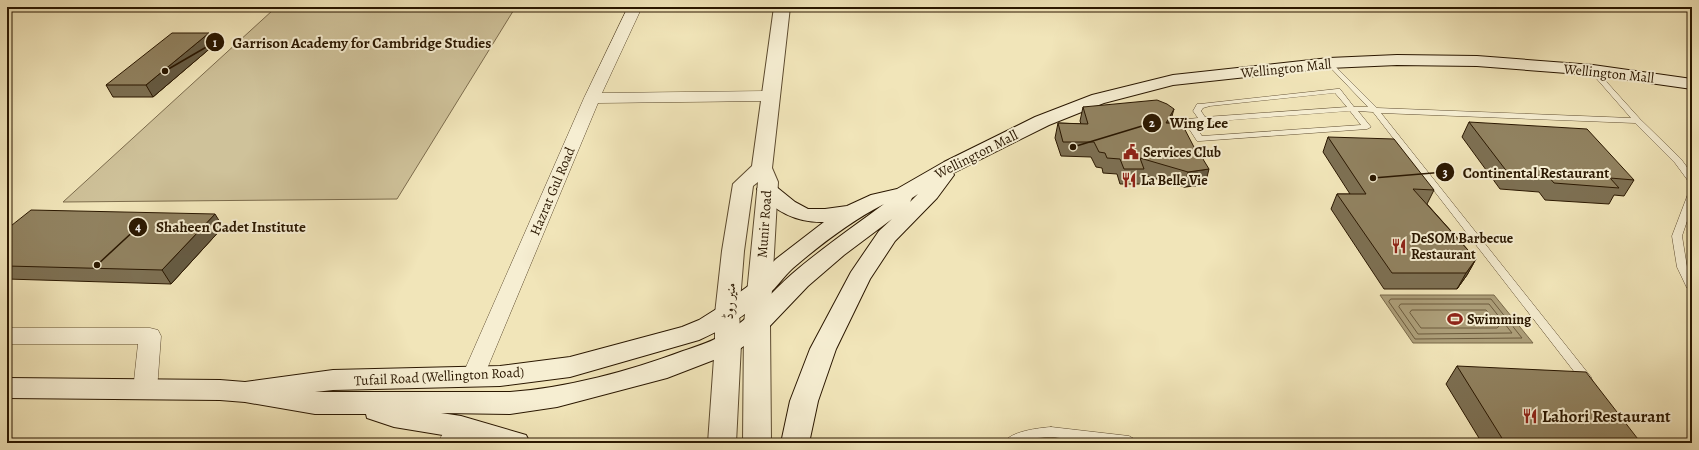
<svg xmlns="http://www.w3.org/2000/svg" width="1699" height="450" viewBox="0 0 1699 450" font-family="Alegreya,Amiri,serif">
<rect width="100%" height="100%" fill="#f1e5b9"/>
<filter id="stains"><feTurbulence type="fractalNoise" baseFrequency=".005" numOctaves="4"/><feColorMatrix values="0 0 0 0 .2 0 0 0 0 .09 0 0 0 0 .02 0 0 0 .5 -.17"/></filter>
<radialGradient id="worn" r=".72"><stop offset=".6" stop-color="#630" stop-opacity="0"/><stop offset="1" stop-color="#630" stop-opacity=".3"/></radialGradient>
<polygon fill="#cfc29a" stroke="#7c6c4d" points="515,8 397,199 63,202 273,10"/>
<polygon fill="#ad9f7a" stroke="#796949" points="1380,295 1494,295 1533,343 1413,343"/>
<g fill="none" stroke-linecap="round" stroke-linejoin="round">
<g stroke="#6c5b3d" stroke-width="1">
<polygon points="1391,299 1491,299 1522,338 1415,339 1389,302"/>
<polygon points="1401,304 1489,304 1512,333 1418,334 1399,307"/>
<polygon points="1412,310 1486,310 1499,326 1497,328 1421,328 1410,313"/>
</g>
<defs>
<g id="service">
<path d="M1329,61L1331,62L1377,108L1631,118L1589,70L1593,68L1595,69L1640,119L1681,159L1692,174V183L1689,182L1675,163L1635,123L1381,113L1591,377L1592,380L1591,383L1587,384L1583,383L1373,112L1358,111L1371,127L1367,129L1200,141H1197L1184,121L1188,119L1198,118L1193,111L1197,104H1200L1337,89H1340L1354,107H1368L1327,64L1326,63ZM1335,93L1347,107L1205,117L1201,111L1203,108L1210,106ZM1350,111L1361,125L1202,136L1193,123Z"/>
<polygon points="1692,191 1692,206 1682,236 1687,267 1692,278 1692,291 1689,290 1687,288 1677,267 1672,236 1688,194"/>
<path d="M1051,427L1129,436L1136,440L1138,443H1106L1051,437L1037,438L1019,443H1004C1010,431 1039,428 1051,427Z"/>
</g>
<g id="minor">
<polygon points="628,7 642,7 602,93 771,91 777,93 779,96 777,99 771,101 598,103 484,376 481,382 473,385 465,382 462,376 584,98"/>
<polygon points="7,328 150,328 158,330 161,336 157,390 153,396 145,399 137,396 133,390 138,344 7,344"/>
<polygon points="461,417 470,420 473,427 463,443 437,443 452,420"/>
</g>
<polygon id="tertiary" points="774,7 790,7 772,168 778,182 770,324 771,443 743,443 744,324 758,182 753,186 744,251 739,314 741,344 736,443 708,443 715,344 715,314 722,251 733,184 752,166"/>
<path id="secondary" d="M1397,55L1477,56L1593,65L1692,79V89L1593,75L1477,66L1397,65L1329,68L1173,85L1104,103L1049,125L953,173L954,175L937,198L895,241L870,279L836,349L818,401L809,443H781L790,401L810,349L851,272L879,231L892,219L844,255L808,286L766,330L737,351L667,378L557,407L510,414L441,413L461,416L526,435L530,443H477L461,438L394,427L367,418L366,414H315L245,402L220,400L7,398V378L220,380L245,382L333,370L500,366L570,357L682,327L699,320L718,308L751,284L776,259L824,222C797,223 772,211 757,189L760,185L767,183L774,185L795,202L808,209H825L847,206L871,195L897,189L944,162L1035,117L1092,95L1173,75L1329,58ZM918,194L910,202L912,198ZM884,204C853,227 821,249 792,274C768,295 749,321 719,337C708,343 695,347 683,351C630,371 566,388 510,392H315L333,390L500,386L570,377L699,340C724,329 748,314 768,295C777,287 784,276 793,268C821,244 851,221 884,204Z"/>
</defs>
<use href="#service" stroke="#5c4a2e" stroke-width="1"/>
<use href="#minor" stroke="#5c4a2e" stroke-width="1"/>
<use href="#tertiary" stroke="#5c4a2e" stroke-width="2"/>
<use href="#secondary" stroke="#2a1700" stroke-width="2"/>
<use href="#service" fill="#f6eed2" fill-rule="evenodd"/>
<use href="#minor" fill="#f6eed2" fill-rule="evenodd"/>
<use href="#tertiary" fill="#f6eed2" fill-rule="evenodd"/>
<use href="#secondary" fill="#f6eed2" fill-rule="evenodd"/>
</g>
<g fill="#7d7053" stroke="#2a1700">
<polygon points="214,45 153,97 113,97 106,85"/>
<polygon points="1083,107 1170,123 1205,185 1184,187 1143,175 1141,184 1120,184 1117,174 1103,173 1102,168 1096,167 1091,157 1061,156 1055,138 1058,123 1081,124 1080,121"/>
<polygon points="1469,122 1634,180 1624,196 1614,195 1609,204 1545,200 1539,192 1500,189 1462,137"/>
<polygon points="1328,137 1434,190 1427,204 1476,259 1467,275 1457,289 1384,289 1331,209 1337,194 1350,194 1323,152"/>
<polygon points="223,227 171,284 7,279 7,229"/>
<polygon points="1457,366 1641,443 1482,443 1446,384"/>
</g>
<g fill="#665b43" stroke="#2a1700">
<polygon points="209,33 214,45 153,97 146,85"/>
<polygon points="1174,109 1170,123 1166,123"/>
<polygon points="1209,169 1205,185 1184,187 1188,172"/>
<polygon points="215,214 223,227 171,284 162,270"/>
<polygon points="1476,259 1467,275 1457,289 1466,273"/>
</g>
<g fill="#918260" stroke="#2a1700">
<polygon points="172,33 209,33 146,85 106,85"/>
<polygon points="1157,100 1167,104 1174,109 1166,123 1182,124 1195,149 1198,151 1209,169 1188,172 1140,158 1144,169 1124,169 1120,159 1107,158 1105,153 1099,152 1094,142 1063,142 1058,123 1088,124 1083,107"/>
<polygon points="1469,122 1587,129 1634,180 1610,178 1619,188 1554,183 1548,176 1508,173"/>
<polygon points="1328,137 1394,139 1434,190 1413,189 1476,259 1466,273 1392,273 1337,194 1366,194"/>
<polygon points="31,210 215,214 162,270 7,266 7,229"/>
<polygon points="1457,366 1586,372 1641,443 1505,443"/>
</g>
<defs>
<symbol id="civic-bare" viewBox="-9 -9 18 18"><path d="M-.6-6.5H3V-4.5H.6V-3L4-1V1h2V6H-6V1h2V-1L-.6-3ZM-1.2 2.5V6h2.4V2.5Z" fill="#8f2418" stroke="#f6eed2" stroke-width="2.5" paint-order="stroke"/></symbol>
<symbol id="restaurant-bare" viewBox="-9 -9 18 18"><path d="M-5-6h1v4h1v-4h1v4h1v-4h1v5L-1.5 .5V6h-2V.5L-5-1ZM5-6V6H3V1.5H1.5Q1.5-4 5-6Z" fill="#8f2418" stroke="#f6eed2" stroke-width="2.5" paint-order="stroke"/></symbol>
<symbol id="stadium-bare" viewBox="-9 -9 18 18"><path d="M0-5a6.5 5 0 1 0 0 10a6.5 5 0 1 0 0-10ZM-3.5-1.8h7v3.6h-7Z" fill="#8f2418" stroke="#f6eed2" stroke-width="2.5" paint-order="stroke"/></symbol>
</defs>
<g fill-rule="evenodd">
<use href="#civic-bare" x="1120" y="141" width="22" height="22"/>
<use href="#restaurant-bare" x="1118" y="169" width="22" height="22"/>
<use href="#restaurant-bare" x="1388" y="235" width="22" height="22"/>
<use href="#stadium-bare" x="1444" y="308" width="22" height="22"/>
<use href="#restaurant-bare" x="1519" y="405" width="22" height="22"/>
</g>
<g text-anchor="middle" stroke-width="4" stroke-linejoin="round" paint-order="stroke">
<g font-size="14" fill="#2a1700" stroke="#f6eed2">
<text transform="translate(1286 68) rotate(-6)" y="5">Wellington Mall</text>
<text transform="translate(1609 73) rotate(6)" y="5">Wellington Mall</text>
<text transform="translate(976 154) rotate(-27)" y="5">Wellington Mall</text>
<text transform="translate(552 191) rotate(-67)" y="5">Hazrat Gul Road</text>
<text transform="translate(764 224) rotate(-86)" y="5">Munir Road</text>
<text transform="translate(729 301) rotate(-86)" y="5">منیر روڈ</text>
<text transform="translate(439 376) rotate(-3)" y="5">Tufail Road (Wellington Road)</text>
</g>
<g font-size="14" font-weight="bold" fill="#2a1700" stroke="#f6eed2" text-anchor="start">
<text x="1143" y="157">Services Club</text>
<text x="1141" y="185">La Belle Vie</text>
<text x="1411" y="243">DeSOM Barbecue<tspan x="1411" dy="16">Restaurant</tspan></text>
<text x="1467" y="324">Swimming</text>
</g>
<g font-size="17" font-weight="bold" fill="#2a1700" stroke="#f6eed2" text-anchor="start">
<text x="1542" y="422">Lahori Restaurant</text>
</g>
</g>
<path fill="none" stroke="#2a1700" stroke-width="1.5" d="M165 71L215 42M1073 147L1152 123M1373 178L1445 172M97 265L138 227"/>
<g fill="#2a1700" stroke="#f6eed2" stroke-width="1.5">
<circle cx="165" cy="71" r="4"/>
<circle cx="1073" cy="147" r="4"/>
<circle cx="1373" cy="178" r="4"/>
<circle cx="97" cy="265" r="4"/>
<circle cx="215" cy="42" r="10"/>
<circle cx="1152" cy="123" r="10"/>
<circle cx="1445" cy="172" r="10"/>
<circle cx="138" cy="227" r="10"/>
</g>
<g font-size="12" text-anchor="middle" font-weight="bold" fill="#fff">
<text x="215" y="47">1</text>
<text x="1152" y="127">2</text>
<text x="1445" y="177">3</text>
<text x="138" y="231">4</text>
</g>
<g font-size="15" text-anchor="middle" font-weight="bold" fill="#2a1700" stroke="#f6eed2" stroke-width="4" stroke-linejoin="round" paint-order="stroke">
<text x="362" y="48">Garrison Academy for Cambridge Studies</text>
<text x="1199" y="128">Wing Lee</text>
<text x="1536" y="178">Continental Restaurant</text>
<text x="231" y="232">Shaheen Cadet Institute</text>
</g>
<rect width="1699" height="450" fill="none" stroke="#f1e5b9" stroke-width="24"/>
<rect x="8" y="8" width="1683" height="434" fill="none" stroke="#2a1700" stroke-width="2"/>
<rect x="12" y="12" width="1675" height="426" fill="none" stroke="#2a1700"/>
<rect width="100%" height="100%" filter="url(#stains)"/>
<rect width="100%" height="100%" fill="url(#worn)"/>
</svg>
